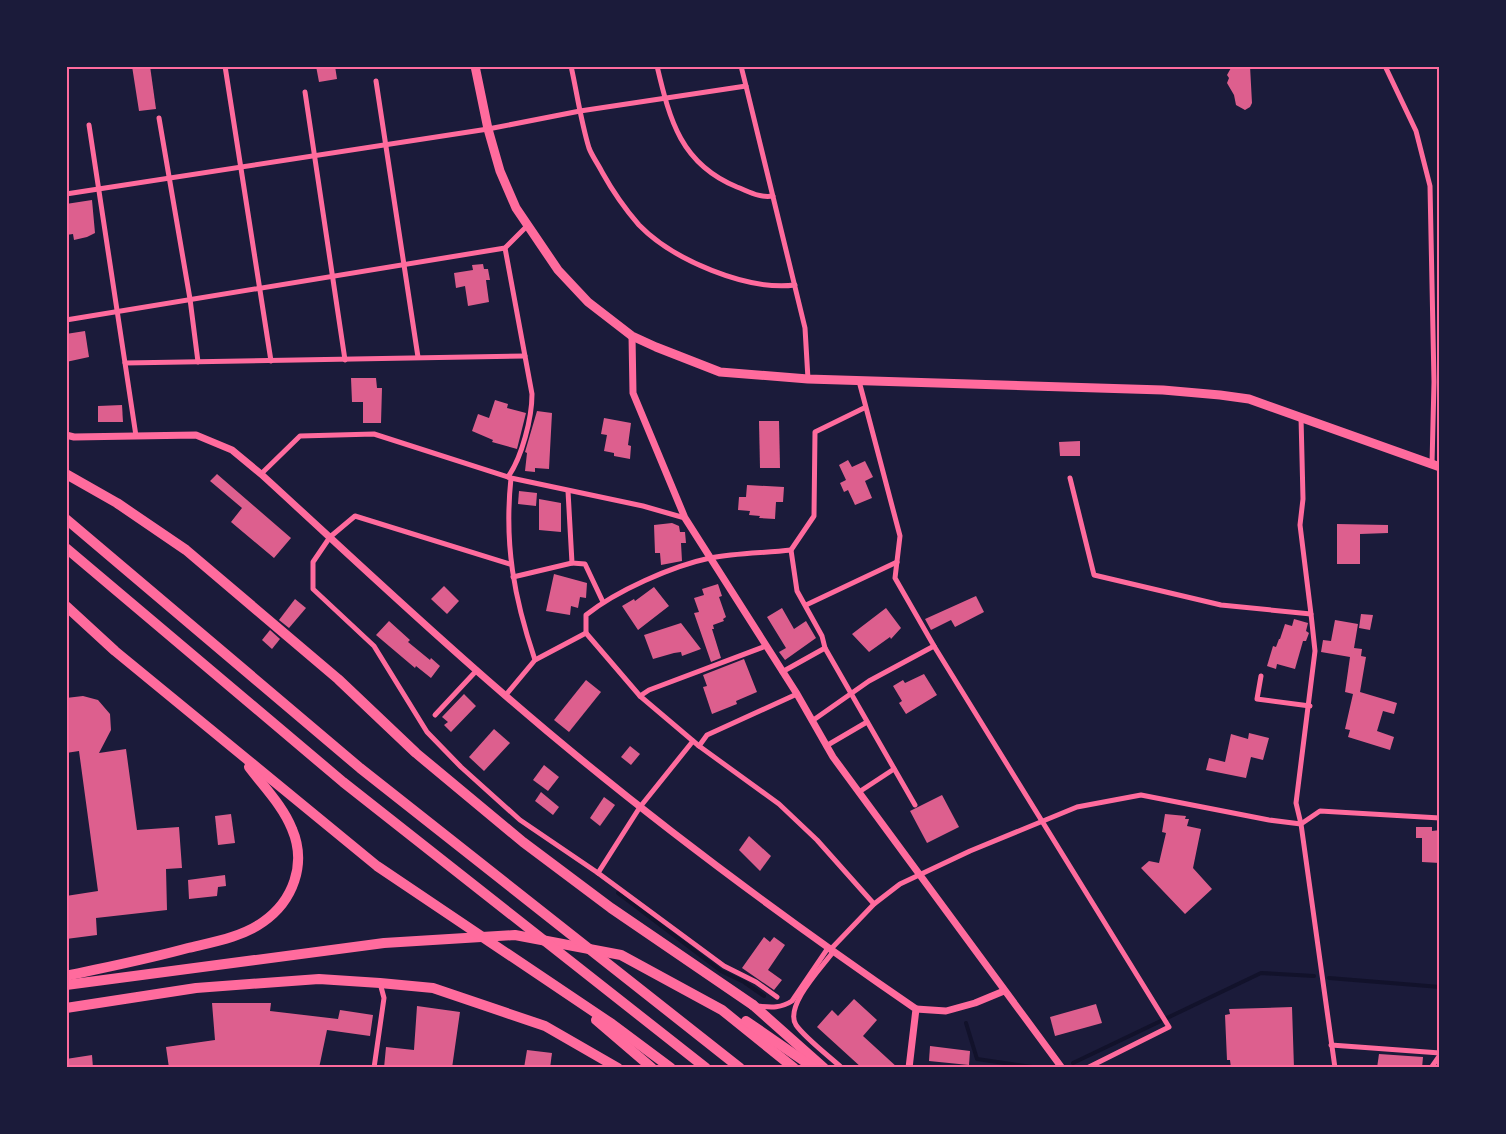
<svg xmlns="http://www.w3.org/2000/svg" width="1506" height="1134" viewBox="0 0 1506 1134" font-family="Lato,sans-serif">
<rect width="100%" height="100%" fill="#1b1b3a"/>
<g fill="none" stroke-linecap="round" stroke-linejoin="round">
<g stroke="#12122b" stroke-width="4">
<polyline points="618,893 721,971 744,982 764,996"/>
<polyline points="1329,978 1440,987"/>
<polyline points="966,1023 977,1059 1039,1068"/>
<polyline points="1073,1063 1261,973 1314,976"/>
</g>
</g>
<g fill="#dd5f8e">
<polygon points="132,66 150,66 156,109 139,111"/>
<polygon points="316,66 335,66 337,79 319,82"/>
<polygon points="1232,66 1250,66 1252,103 1250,107 1245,110 1236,105 1234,95 1227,83 1229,78 1227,75"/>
<polygon points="92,200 95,233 87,237 74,240 73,234 66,235 66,204"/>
<polygon points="483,264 484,269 488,269 490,280 486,280 489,302 468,306 465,286 456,288 454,273 473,270 472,265"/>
<polygon points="85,331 89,357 66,362 66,334"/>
<polygon points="351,378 376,378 377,388 382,388 381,423 363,423 363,402 352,402"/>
<polygon points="495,400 508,404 507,408 526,413 517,449 492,442 493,440 472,431 478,414 489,418"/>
<polygon points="122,405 123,422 98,422 98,406"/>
<polygon points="537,411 552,413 549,469 535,468 535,472 525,471 527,453 525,452"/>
<polygon points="604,418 631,423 628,445 631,446 630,459 614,456 614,453 604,451 607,435 601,434"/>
<polygon points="759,421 779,421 780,468 760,468"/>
<polygon points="1080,441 1080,456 1060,456 1059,442"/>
<polygon points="848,460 852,467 865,461 873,477 865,481 872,498 855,505 848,490 844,492 840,483 846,480 839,465"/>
<polygon points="217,474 291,538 274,558 231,522 242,508 210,481"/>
<polygon points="747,485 784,487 783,502 776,502 775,519 759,518 760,516 749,515 750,511 738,510 739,497 746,497"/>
<polygon points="519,491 537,493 536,506 518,504"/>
<polygon points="539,499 561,503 561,532 539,530"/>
<polygon points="672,523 679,526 680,532 685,532 686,543 681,543 682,561 661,565 660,553 655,553 654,525"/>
<polygon points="1337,524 1388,525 1388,533 1360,534 1360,564 1337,564"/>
<polygon points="554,574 587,583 586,598 580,597 578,608 571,606 570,615 546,611"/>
<polygon points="718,584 722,596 719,597 726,617 723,619 724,621 713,625 714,629 712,629 721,658 711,662 694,613 699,612 694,598 704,595 702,589"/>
<polygon points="444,586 459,601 447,614 431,599"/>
<polygon points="654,587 669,606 638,630 622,606 634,599 635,601"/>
<polygon points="976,596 984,612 955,627 951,620 931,630 925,619"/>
<polygon points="295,599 306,608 289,628 279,620"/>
<polygon points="782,608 794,629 806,621 816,638 785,660 779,652 786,648 767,617"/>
<polygon points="886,608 901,628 891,639 890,637 869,652 852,634"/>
<polygon points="1361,614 1373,615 1370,630 1359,628"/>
<polygon points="1294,619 1308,623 1306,631 1309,633 1306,641 1303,641 1295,669 1277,664 1276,669 1267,666 1273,646 1276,647 1279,639 1280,639 1285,624 1292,626"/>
<polygon points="1335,620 1358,624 1354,648 1362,649 1361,656 1366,657 1360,692 1397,703 1394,714 1383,711 1377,731 1394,737 1390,750 1348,737 1350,730 1345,729 1353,694 1345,692 1350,657 1321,652 1323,640 1331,641"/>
<polygon points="389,621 410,640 408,642 430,660 431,658 440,666 431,678 416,666 415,668 376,635"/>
<polygon points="681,623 701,649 682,656 681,652 674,653 653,659 644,635"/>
<polygon points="270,630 280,639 272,649 262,640"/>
<polygon points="744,659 757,692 736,701 737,704 712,714 703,687 707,686 703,675"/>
<polygon points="924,674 937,695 906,714 899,703 902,701 893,686 903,680 905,683"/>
<polygon points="586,680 601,692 569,732 554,720"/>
<polygon points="464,694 476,706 451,732 444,725 448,722 442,717"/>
<polygon points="83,696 98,700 110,714 111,730 99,753 126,749 137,830 179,827 182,868 166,869 167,910 96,918 97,935 66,939 66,896 98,891 79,751 66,753 66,698"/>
<polygon points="494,729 510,743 484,771 469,757"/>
<polygon points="1249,733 1269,738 1263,760 1251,757 1246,778 1206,770 1209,758 1225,762 1231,734 1248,739"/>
<polygon points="630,746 640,754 631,765 621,757"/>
<polygon points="544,765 559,777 548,791 533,780"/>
<polygon points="541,792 559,807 553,815 535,801"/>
<polygon points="942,795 959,827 927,843 910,811"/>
<polygon points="604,797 615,805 600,826 590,818"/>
<polygon points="231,814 235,843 218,845 215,816"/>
<polygon points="1165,814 1186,816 1185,819 1189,819 1187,826 1201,829 1193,868 1212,889 1185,914 1141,868 1149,861 1159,863 1166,833 1162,832"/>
<polygon points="1416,827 1432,827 1432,831 1440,830 1440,863 1422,862 1422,838 1416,838"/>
<polygon points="749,836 771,856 760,871 739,850"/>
<polygon points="225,875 226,886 218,887 217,896 189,899 188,880"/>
<polygon points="764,937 770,942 774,937 785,945 768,970 782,980 774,990 742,968"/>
<polygon points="854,999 877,1020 863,1036 898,1068 862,1068 817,1027 832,1010 838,1016"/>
<polygon points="212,1003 271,1003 270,1011 338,1019 340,1010 373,1015 370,1036 327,1030 319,1068 169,1068 166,1047 215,1040"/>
<polygon points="1096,1004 1102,1023 1055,1036 1050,1017"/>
<polygon points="417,1006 460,1012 452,1068 384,1068 386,1047 414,1050"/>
<polygon points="1292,1007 1294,1068 1231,1068 1230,1060 1227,1060 1225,1015 1230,1014 1229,1009"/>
<polygon points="930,1046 970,1051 969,1065 929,1061"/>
<polygon points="527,1050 552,1053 550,1068 524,1068"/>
<polygon points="1379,1054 1423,1057 1422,1068 1377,1068"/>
<polygon points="92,1055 93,1068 66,1068 66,1059"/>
</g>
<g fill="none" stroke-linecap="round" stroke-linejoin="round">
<g stroke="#ff6b9d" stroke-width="5">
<polyline points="225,66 271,361"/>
<path d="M571,66C577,93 581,122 589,148C592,156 598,164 602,172C612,190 625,209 639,225C673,260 747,291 795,285"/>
<path d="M657,66C670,121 681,164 737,187C750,192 759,198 773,196"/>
<polyline points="1385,66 1416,131 1430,186 1434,382 1432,464"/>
<polyline points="376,81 418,357"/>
<polyline points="746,86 805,328 808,379"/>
<polyline points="305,92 345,360"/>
<polyline points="159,118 190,299 198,362"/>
<polyline points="89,125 125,363 525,356"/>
<polyline points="66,194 488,129 580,111 746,86 741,66"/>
<path d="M505,248L532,394C532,418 522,457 508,477"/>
<polyline points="66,320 505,248 528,225"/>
<polyline points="125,363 136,436"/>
<polyline points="859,381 900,536 895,578 934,646 1169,1027 1087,1068"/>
<polyline points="864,408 815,432 814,516 791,550 797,591 822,636 825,648 915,805"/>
<polyline points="261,474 300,436 374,434 511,478 643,506 685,518"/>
<path d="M511,478C504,544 514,598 535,660"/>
<polyline points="1070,478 1094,575 1221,605 1311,614 1300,525 1303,499 1301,417"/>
<polyline points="568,491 572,563 585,564 603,602"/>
<polyline points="510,564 355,516 330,537 313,562 313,589 374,646 427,732 461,767 520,820 598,873"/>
<polyline points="513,577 572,563"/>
<polyline points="806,605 897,562"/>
<polyline points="1311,614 1315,651 1296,803 1301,824 1335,1068"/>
<path d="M586,633V615C616,591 672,566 710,558C736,553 764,553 791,550"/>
<polyline points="782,672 825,648"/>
<polyline points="1261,676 1257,699 1310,706"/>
<polyline points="505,696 535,660 586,633 640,696 699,746 779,804 817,840 874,904"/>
<polyline points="640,696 649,690 766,646"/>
<polyline points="435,715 477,670"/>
<polyline points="812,721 869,681 934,646"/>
<polyline points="693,741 640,807 598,873 724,966 756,982 777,997"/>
<polyline points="699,746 707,735 797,694"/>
<polyline points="826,746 867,722"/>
<polyline points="859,792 894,769"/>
<polyline points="830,950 874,904 900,884 970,851 1077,807 1141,795 1269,820 1301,824 1320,811 1440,818"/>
<path d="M833,952C822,967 784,1006 796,1025C805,1038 830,1057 842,1068"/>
<path d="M756,1006C769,1007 780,1009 792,1001L828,948"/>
<polyline points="1331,1045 1440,1053"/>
<polyline points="374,1068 384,998 380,983"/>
<polyline points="1431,1068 1440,1055"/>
</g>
<g stroke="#ff6b9d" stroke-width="7">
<polyline points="632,336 633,393 685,518 797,694 833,757 1062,1068"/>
<path d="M66,435L74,437L196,435L232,450L261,474C343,549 423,625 507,697C636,809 775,912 916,1009L909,1068"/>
<polyline points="916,1009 946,1011 975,1003 1004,991"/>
</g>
<polyline stroke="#ff6b9d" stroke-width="9" points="475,66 488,129 500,171 516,208 558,270 588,302 632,336 656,347 720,372 808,379 1163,390 1220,395 1249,399 1440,467"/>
<g stroke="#ff6b9d" stroke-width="10">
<polyline points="66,985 384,943 515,935 621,955 722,1010 794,1068"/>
<polyline points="753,1005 824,1068"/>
<polyline points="66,1008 196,988 319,979 380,983 433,988 545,1026 618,1068"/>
<polyline points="746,1021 814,1068"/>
</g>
<g stroke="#ff6b9d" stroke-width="10">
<polyline points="66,474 117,503 186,550 338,679 416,753 523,842 611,908 753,1005"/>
<polyline points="66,519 360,768 740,1068"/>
<polyline points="66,548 343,782 706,1068"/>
<polyline points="66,606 115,651 377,866 612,1024 671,1068"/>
<path d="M66,976C107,967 148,959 188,948C213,942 242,937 263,922C293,901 307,864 292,829C283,806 264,787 249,767"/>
<polyline points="596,1020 652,1068"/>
</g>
</g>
<rect width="1506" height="1134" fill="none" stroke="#1b1b3a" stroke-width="135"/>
<rect x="68" y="68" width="1370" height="998" fill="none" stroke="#ff6b9d" stroke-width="2"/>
</svg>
